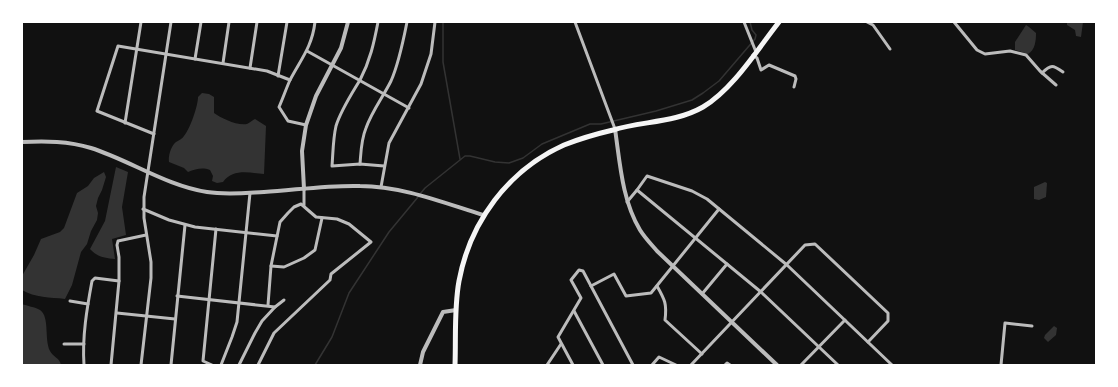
<svg xmlns="http://www.w3.org/2000/svg" width="1118" height="387" viewBox="0 0 1118 387" font-family="'Roboto Condensed',sans-serif">
<rect width="100%" height="100%" fill="#111"/>
<g fill="#333">
<polygon points="1067,22 1083,22 1081,37 1076,36 1075,30 1067,25"/>
<path d="M1026,25L1029,27L1036,33C1036,41 1035,50 1028,54L1015,50V42Z"/>
<path d="M202,93L209,94L214,97V113C221,118 237,126 247,124C249,123 253,120 255,119L266,126L264,174C250,173 233,168 223,182L217,183L212,181L213,176L210,170C202,167 196,169 188,172L184,168L169,162C168,156 171,146 176,142C179,140 182,139 184,136C190,129 198,106 198,97Z"/>
<path d="M116,167L128,172L122,207L126,235L112,239L115,259C105,258 97,257 90,249L105,221Z"/>
<path d="M104,172L106,177L102,190L98,198L96,206L98,213L97,220L91,231L87,244L81,252L72,285L65,299C50,297 35,298 22,290V276L34,255L41,239L60,232L64,228L77,193L88,186L94,178Z"/>
<polygon points="1045,182 1047,183 1046,197 1039,200 1034,199 1034,187"/>
<path d="M22,304C27,306 35,307 40,310C50,317 44,339 50,351C53,357 60,358 61,365H22Z"/>
<polygon points="1054,326 1057,328 1056,335 1048,342 1044,338 1045,335"/>
</g>
<g fill="none" stroke-linecap="round" stroke-linejoin="round">
<g stroke="#333" stroke-width="1.5">
<polyline points="443,22 443,62 460,159"/>
<polyline points="420,194 425,188 465,156 470,156 495,162 509,163 523,158 542,144 590,124 601,124 656,111 692,100 703,93 719,81 755,39 756,35 752,30 750,22"/>
<polyline points="315,365 332,337 349,293 389,232 418,197"/>
</g>
<g stroke="#bcbcbc" stroke-width="3">
<path d="M378,22C374,43 370,61 360,80C351,95 341,110 336,126C333,139 333,153 332,166L360,164L384,166"/>
<polyline points="575,22 615,129"/>
<polyline points="744,22 756,52"/>
<polyline points="867,22 873,25 890,49"/>
<polyline points="954,22 977,50 985,54 1010,51 1026,55 1040,71 1056,85"/>
<polyline points="307,51 409,108"/>
<polyline points="753,55 757,58 761,70 769,65 795,76 796,79 794,87"/>
<polyline points="195,59 201,22"/>
<polyline points="223,63 229,22"/>
<polyline points="250,68 257,22"/>
<path d="M1042,73C1051,64 1053,65 1063,72"/>
<polyline points="278,76 287,22"/>
<polyline points="125,123 141,22"/>
<path d="M306,125L288,121L279,107C283,98 286,89 290,80C301,59 312,47 315,22"/>
<polyline points="154,134 97,111 118,46 267,71 290,80"/>
<path d="M360,164C361,152 361,140 366,128C372,111 383,97 391,81C399,63 403,42 407,22"/>
<polyline points="381,187 389,143 421,84 431,54 435,22"/>
<polyline points="304,189 304,205"/>
<polyline points="627,202 637,190"/>
<polyline points="143,209 169,220 195,227 277,236"/>
<polyline points="271,266 284,267 304,258 315,250 322,218"/>
<polyline points="591,286 614,274 626,296 651,293 719,209"/>
<path d="M657,286C665,300 667,304 665,320L702,354"/>
<polyline points="702,294 727,264"/>
<polyline points="177,296 275,307 262,321 255,333 239,365"/>
<polyline points="70,301 88,304"/>
<polyline points="275,307 284,300"/>
<polyline points="574,311 603,365"/>
<polyline points="117,313 175,319"/>
<polyline points="64,344 84,344"/>
<path d="M84,365C82,337 87,308 92,281L95,278L119,281"/>
<polyline points="111,365 119,281 119,257 117,245 118,241 146,235"/>
<polyline points="141,365 151,278 151,262 144,218 144,197 171,22"/>
<polyline points="171,365 185,225"/>
<polyline points="212,365 203,361 216,229"/>
<polyline points="221,365 232,337 237,322 250,193"/>
<polyline points="258,365 274,333 330,280 331,274 371,242 349,224 337,219 316,217 301,204 294,207 288,213 280,222 271,266 268,305"/>
<polyline points="547,365 561,344"/>
<polyline points="573,365 558,337 581,298 571,280 579,270 583,271 633,365"/>
<polyline points="652,365 659,357 676,365"/>
<polyline points="691,365 805,245 815,244 888,313 888,321 868,342"/>
<polyline points="725,365 727,363 730,365"/>
<polyline points="801,365 845,320"/>
<polyline points="838,365 761,292 637,190 647,176 692,191 707,199 787,265 892,365"/>
<polyline points="1001,365 1005,323 1032,326"/>
</g>
<g stroke="#bcbcbc" stroke-width="4">
<path d="M615,129C620,163 622,200 640,230C645,238 651,244 657,251L777,365"/>
<path d="M22,142C46,141 68,141 91,148C129,160 167,186 207,192C226,195 245,193 264,192C296,190 328,185 360,186C402,186 444,203 483,215"/>
<polyline points="304,189 302,151 306,125 316,96 341,48 348,22"/>
<polyline points="420,365 423,352 443,312 456,310"/>
</g>
<path stroke="#f5f5f5" stroke-width="5" d="M455,365C456,337 454,308 459,281C470,222 508,170 564,145C579,139 596,134 613,130C642,121 675,123 703,107C733,89 757,50 779,22"/>
</g>
<rect width="1118" height="387" fill="none" stroke="#ffffff" stroke-width="46"/>
</svg>
